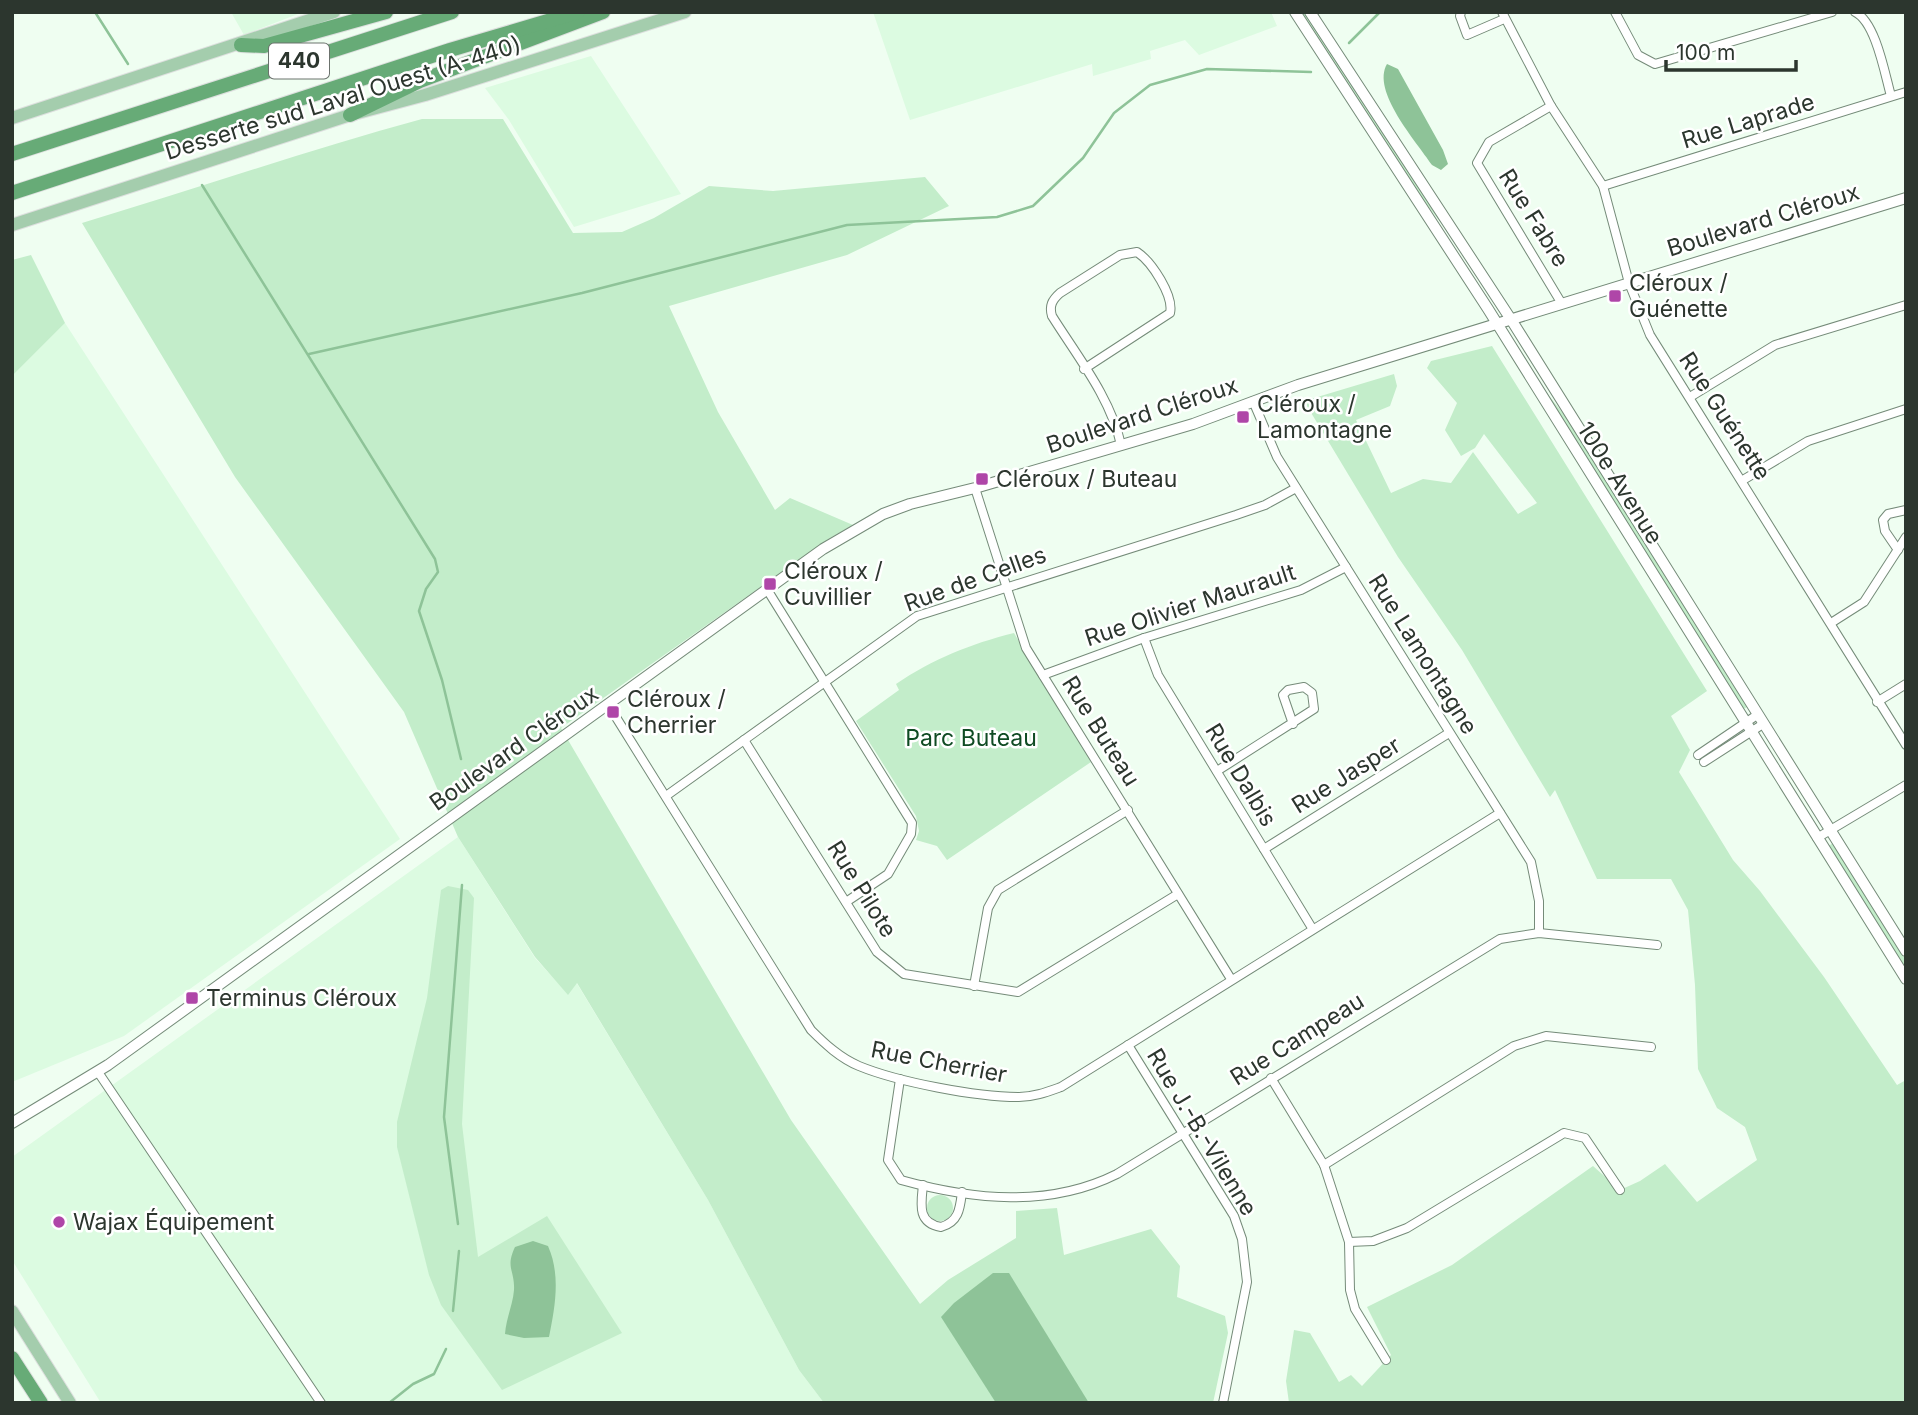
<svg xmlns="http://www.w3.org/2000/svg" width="1918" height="1415" viewBox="0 0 1918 1415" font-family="Inter,sans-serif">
<rect width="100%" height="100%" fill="#effef1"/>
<g fill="#dcfbe1">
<polygon points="231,12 303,12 244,35"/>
<polygon points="873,12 1271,12 1277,26 1199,55 1185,40 1150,51 1151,59 1093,76 1092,64 910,120"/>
<polygon points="591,56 681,194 574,227 509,120 485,88"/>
<polygon points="65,323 400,839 124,1036 12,1082 12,376"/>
<polygon points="458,837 535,958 568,994 576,982 708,1200 799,1370 824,1403 101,1403 12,1260 12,1157"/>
</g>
<g fill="#c3edca">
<polygon points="1299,12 1305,12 1451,236 1404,175"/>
<path d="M422,119H503L573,233L622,232L654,218L709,186L773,191L925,177L949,206L847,255L669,306L718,412L775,510L790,498L853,525L830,538L561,728L791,1120L920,1304L948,1280L1016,1238V1211L1057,1208L1064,1255L1151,1229L1180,1266L1177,1297L1225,1316L1228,1333L1213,1403H824L799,1370L708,1200L577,983L568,995L535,957L458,837L404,712L235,477L82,223C196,189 308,150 422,119Z"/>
<polygon points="31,255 65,323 12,376 12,260"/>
<polygon points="1492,346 1707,691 1671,716 1690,750 1679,772 1733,860 1760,891 1824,977 1897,1085 1906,1080 1906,1403 1289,1403 1286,1381 1294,1330 1310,1333 1339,1382 1351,1375 1362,1386 1391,1355 1367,1307 1452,1265 1593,1166 1620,1190 1640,1181 1665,1164 1697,1202 1757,1160 1745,1127 1717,1108 1698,1069 1695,985 1688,910 1671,879 1597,879 1555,790 1550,797 1462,650 1398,557 1304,401 1394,374 1397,386 1390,406 1356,420 1391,493 1423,479 1451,483 1473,452 1518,514 1537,503 1484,434 1475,448 1461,456 1445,430 1457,403 1427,368 1431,361"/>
<polygon points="1541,386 1566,417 1747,707 1742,710"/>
<path d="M1014,633L1091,762L947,860L937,846L916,840L919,831L916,816L856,721L899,690L896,684C933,659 970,644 1014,633Z"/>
<polygon points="1833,843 1906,960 1906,971 1827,847"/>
<polygon points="448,886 468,890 474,898 462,1124 478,1257 547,1216 622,1333 502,1390 441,1305 429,1275 397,1147 397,1122 427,998 441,890"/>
<circle cx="940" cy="1208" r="13"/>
</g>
<g fill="#8ec398">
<path d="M1387,64L1398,69L1443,150L1448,164L1441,170L1432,165C1416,141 1371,91 1387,64Z"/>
<path d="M533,1241L548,1246C561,1275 555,1307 549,1337L524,1338L505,1334C506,1319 513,1304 514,1290C515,1270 505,1268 515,1247Z"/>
<polygon points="993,1273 1009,1273 1089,1403 996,1403 941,1317 954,1303"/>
</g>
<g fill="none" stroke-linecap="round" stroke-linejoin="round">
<g stroke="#8ec398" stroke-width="2.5">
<polyline points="95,12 128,64"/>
<polyline points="1349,43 1380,12"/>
<polyline points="202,185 435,559 438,572 426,589 419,611 442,680 461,759"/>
<polyline points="309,354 582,293 847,225 997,217 1033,206 1083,158 1114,113 1150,85 1207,69 1311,72"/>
<polyline points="458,1224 444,1117 462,885"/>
<polyline points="453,1311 459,1251"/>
<polyline points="389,1403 413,1384 434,1374 446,1349"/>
</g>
<defs>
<g id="street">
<polyline points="1461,12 1460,16 1467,35 1504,19"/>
<polyline points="1502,12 1551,106 1603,186 1629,283 1650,335 1906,745"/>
<polyline points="1615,12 1638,55 1655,64 1832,12"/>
<path d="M1855,12C1876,22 1885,75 1891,96"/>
<polyline points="1551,106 1489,142 1477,163 1562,304"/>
<polyline points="1603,186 1906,92"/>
<path d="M1084,369L1170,313C1174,296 1152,262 1137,252L1120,255L1060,293C1052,300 1049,306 1052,316C1077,356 1111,398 1121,445"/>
<polyline points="1690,397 1775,345 1906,305"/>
<polyline points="1253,401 1277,457 1531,862 1539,901 1539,933"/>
<polyline points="1743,480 1808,441 1906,409"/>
<polyline points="975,488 1026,648 1231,979"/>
<polyline points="1898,550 1885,531 1883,520 1888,514 1906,510"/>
<polyline points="768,591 912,823 911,834 888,874 846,902"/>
<polyline points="1831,623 1864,602 1906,537"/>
<polyline points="1144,638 1158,675 1312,928"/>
<polyline points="1043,675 1144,638 1301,590 1346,567"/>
<polyline points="1877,702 1906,684"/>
<path d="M609,706L811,1030C825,1044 840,1058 859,1066C898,1082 976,1097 1019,1097C1034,1097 1047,1092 1061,1087L1500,813"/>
<polyline points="744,740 877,952 904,974 1018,992 1178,894"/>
<polyline points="1698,755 1757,715"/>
<polyline points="1704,762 1763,724"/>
<polyline points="1217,771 1314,709 1312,693 1304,687 1288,690 1283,695 1293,724"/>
<polyline points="666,796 917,616 1236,515 1265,505 1296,488"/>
<polyline points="1817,838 1906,785"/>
<polyline points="1264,849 1449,733"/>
<polyline points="974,986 988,908 998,890 1128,810"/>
<polyline points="1128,1045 1234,1216 1242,1239 1247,1282 1223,1403"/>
<polyline points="98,1072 321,1403"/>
<polyline points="1271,1078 1324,1165 1349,1242 1350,1290 1355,1309 1386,1360"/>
<path d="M900,1079L888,1160L901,1180C973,1200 1049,1208 1117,1174L1500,939L1539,933L1657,945"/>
<polyline points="1324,1165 1514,1046 1546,1036 1651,1047"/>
<path d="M923,1185C921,1204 917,1223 941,1227C959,1222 960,1208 962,1192"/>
<polyline points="1349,1242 1373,1241 1407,1228 1564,1133 1585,1138 1620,1190"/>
</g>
<g id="secondary">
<polyline points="1295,12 1488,309 1906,979"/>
<polyline points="1310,12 1512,321 1906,951"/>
<polyline points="12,1123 108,1065 823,549 883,514 910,504 975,488 1193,424 1298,385 1906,198"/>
</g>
<g id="primary">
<polyline points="12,118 334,12"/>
<polyline points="12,225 350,115 425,95 685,12"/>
<polyline points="12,1311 70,1403"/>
</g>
<g id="highway">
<polyline points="241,45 264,46 386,12"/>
<polyline points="350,115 420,81 603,12"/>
<polyline points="12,154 452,12"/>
<polyline points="12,193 450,50 578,12"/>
<polyline points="12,1358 41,1403"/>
</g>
</defs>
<use href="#street" stroke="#758b79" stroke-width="10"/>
<use href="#secondary" stroke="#758b79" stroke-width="12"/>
<use href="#primary" stroke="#dddfde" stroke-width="14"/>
<use href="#highway" stroke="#dddfde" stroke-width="16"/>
<use href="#street" stroke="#fff" stroke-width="8"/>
<use href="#secondary" stroke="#fff" stroke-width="10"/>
<use href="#primary" stroke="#a4cdad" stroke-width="12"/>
<use href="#highway" stroke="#67ab77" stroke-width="14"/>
</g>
<g fill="#af46a8" stroke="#fff" stroke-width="2.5">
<rect x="1608" y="289" width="14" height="14" rx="3.5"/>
<rect x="1236" y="410" width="14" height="14" rx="3.5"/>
<rect x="975" y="472" width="14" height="14" rx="3.5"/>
<rect x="763" y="577" width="14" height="14" rx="3.5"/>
<rect x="606" y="705" width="14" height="14" rx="3.5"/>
<rect x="185" y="991" width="14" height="14" rx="3.5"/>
<circle cx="59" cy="1222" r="7"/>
</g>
<g text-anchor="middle" stroke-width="5" stroke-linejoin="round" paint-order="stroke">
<rect fill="#fff" stroke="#6b726d" stroke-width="2" x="269" y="43.5" width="60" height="35" rx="5"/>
<g font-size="21" font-weight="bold" fill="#2c362e">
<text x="299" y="68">440</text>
</g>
<g font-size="23" fill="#2c362e" stroke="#fff">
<text transform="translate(343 98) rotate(-17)" y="8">Desserte sud Laval Ouest (A-440)</text>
<text transform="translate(1748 121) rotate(-17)" y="8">Rue Laprade</text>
<text transform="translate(1534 218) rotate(58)" y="8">Rue Fabre</text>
<text transform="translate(1763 220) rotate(-17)" y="8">Boulevard Cléroux</text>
<text transform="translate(1142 415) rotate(-18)" y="8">Boulevard Cléroux</text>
<text transform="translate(1725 416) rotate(57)" y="8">Rue Guénette</text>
<text transform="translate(1620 483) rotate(58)" y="8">100e Avenue</text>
<text transform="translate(975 579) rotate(-20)" y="8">Rue de Celles</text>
<text transform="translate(1190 605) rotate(-18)" y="8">Rue Olivier Maurault</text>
<text transform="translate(1423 654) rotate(58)" y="8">Rue Lamontagne</text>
<text transform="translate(1101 731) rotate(58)" y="8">Rue Buteau</text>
<text transform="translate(514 748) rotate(-35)" y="8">Boulevard Cléroux</text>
<text transform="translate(1241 775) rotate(59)" y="8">Rue Dalbis</text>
<text transform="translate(1346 775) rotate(-32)" y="8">Rue Jasper</text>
<text transform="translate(862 889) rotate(58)" y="8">Rue Pilote</text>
<text transform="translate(1297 1039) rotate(-32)" y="8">Rue Campeau</text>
<text transform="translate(939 1062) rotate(11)" y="8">Rue Cherrier</text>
<text transform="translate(1202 1132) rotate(59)" y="8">Rue J.-B.-Vilenne</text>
</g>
<g font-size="23" fill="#2c362e" stroke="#fff" text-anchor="start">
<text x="1629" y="291">Cléroux /<tspan x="1629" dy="26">Guénette</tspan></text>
<text x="1257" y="412">Cléroux /<tspan x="1257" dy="26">Lamontagne</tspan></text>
<text x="996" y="487">Cléroux / Buteau</text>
<text x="784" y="579">Cléroux /<tspan x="784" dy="26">Cuvillier</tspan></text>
<text x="627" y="707">Cléroux /<tspan x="627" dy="26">Cherrier</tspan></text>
<text x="206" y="1006">Terminus Cléroux</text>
<text x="73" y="1230">Wajax Équipement</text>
</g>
<g font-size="23" fill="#0f4b23" stroke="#fff">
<text x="971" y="746">Parc Buteau</text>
</g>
</g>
<rect width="1918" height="1415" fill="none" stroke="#2c362e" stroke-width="28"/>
<path d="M1666 60v10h130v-10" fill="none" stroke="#2c362e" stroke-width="3.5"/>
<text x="1676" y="60" font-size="21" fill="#2c362e" stroke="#ffffff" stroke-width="5" paint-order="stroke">100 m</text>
</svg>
